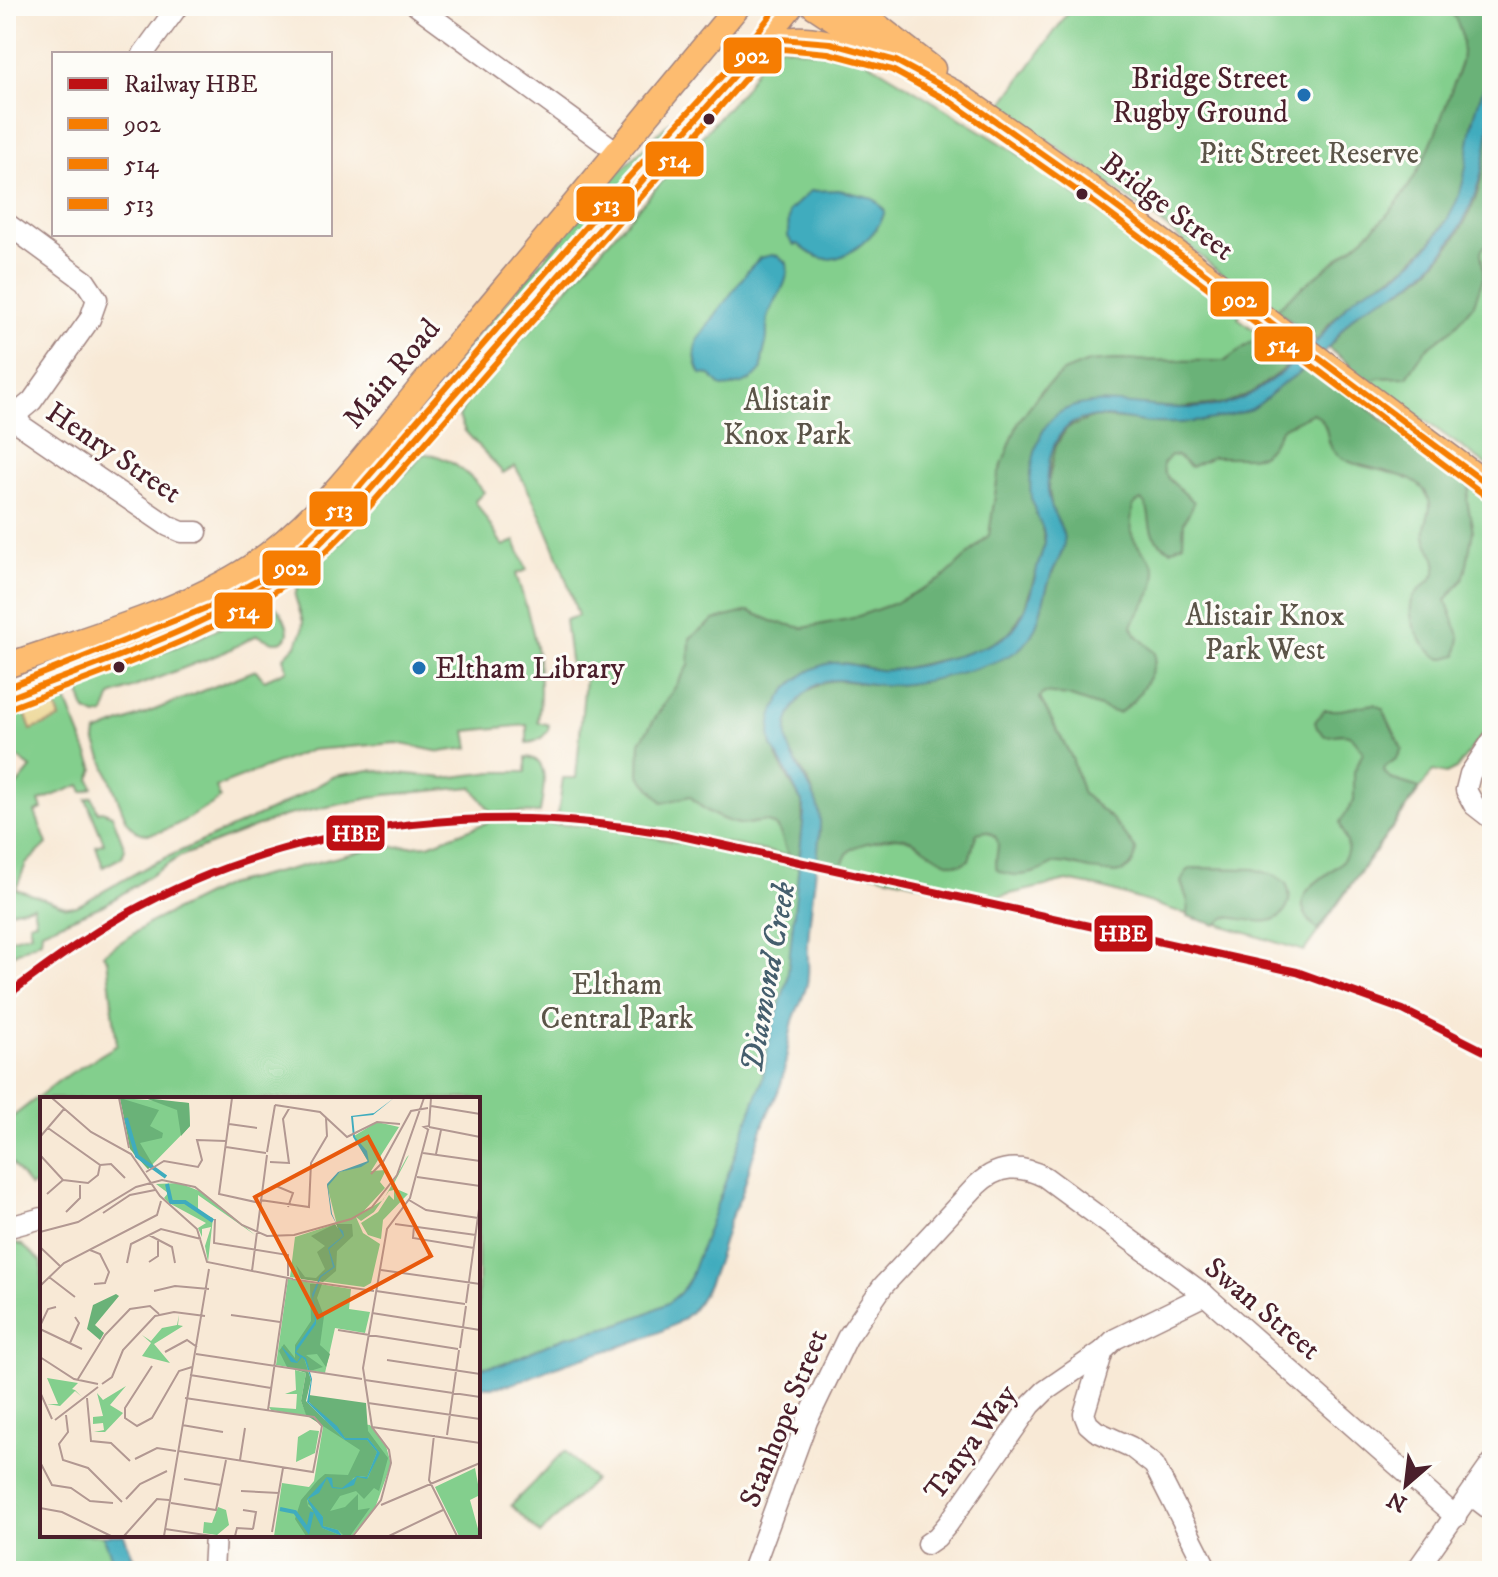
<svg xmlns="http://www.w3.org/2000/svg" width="1498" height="1577" viewBox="0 0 1498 1577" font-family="'IM FELL DW Pica',serif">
<rect width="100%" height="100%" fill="#fdfcf7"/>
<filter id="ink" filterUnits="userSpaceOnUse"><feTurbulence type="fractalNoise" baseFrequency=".0125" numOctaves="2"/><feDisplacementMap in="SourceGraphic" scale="16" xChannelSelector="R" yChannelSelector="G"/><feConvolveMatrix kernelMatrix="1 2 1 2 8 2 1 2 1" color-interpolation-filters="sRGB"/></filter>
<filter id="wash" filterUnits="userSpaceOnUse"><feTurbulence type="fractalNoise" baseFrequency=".006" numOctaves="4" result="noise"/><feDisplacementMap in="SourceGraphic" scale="32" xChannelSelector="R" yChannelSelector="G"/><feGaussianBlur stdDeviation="1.8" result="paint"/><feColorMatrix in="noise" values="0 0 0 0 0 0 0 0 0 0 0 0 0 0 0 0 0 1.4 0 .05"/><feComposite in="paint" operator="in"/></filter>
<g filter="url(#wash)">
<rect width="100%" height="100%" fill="#f8e9d6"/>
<g fill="#83cf8d" stroke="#66775c" stroke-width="2">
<polygon points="1073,6 1492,6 1492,65 1383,281 1317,341 1255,295 1251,299 1159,221 1001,106"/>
<polygon points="770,9 775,13 748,47 472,357 441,383 438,381 620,171 693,99"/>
<path d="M780,46L864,60L880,69L1014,151L1240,314L1238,318L1295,360L1253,392L1148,407L1037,518L826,664L799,858L638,825L558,814L563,778H576L586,668H571L565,620L578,616C562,563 543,514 515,466L503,473L465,431L459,417L467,401L744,89L762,59Z"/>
<polygon points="1492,109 1492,469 1424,420 1355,375 1347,369 1350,365 1328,348 1400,291 1450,245"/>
<polygon points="1306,368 1333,388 1336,384 1492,503 1492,722 1456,769 1446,774 1433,771 1304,951 1103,888 1067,881 988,899 816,861 824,682 1125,420 1179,423 1229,415"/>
<path d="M424,454C445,453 472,476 484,492L475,501L503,546L515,541L527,570L516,574C533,627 545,667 538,722L549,725C548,735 538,742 527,743V725L466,731L469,748L440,752L397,743L311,750L216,787L220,799C203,809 169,833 149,834C140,835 133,830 127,822L95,740L96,733L256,670L264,680L287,670L284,657L297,644L302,632L303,622L295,596L299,582L340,543Z"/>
<path d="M271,603C283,610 300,643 275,642C270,642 262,637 257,635L225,652L111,696L104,714L96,716L86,711C80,699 77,688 89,679L194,640Z"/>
<path d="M33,699L36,707L25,714L32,729L55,704L66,700L94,769L90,779L93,788L83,792L80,785L39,801L42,809L35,812L47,844L26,864L16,889L67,907L77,906L152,864L282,805L335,776L370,770L445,778L493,772H526V757C553,759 542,795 540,813L491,812L472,787L385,795L284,816L181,856L106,904L42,931L41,940L6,958V940L31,933L29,923L36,921L33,906L6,912V798L31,768L6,749V710Z"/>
<polygon points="92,797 98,812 102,811 112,815 125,849 122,857 103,867 96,846 104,843 86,799"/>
<polygon points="491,821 603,827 809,869 778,1076 680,1305 478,1375 478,1099 42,1099 42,1180 30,1187 6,1156 6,1122 61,1079 117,1045 107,959 103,954 151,922 226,885 374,848 428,845"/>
<polygon points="6,1240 22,1245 42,1262 42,1535 116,1535 128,1571 6,1571"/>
<polygon points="565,1451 594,1480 540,1534 511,1505"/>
</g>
<g fill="#6ab278" stroke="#5a6852" stroke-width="2">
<path d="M1446,6H1492V65L1473,120L1468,162L1460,196L1451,214L1431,242L1407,266L1374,287L1361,292L1328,325L1317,341L1276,310C1310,277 1352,252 1385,217C1424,176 1443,114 1461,62C1464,40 1462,23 1446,6Z"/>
<path d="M1492,109V237L1481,251L1484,276L1474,304L1454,328L1425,350L1407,377L1378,378L1366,383L1347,369L1350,365L1328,348C1341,333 1351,315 1369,303C1379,297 1392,295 1403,289C1435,271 1462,234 1475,200C1486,171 1483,139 1492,109Z"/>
<path d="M1261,335L1295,360L1253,392L1227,403L1179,408L1106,403L1083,405L1055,416L1042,528L1045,544L1024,610L1010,633L978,651L897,670L882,671L846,663L775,712C761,739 787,777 802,802L803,826L799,858L789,855C782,846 784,835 776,827C764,816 752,826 739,824C720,820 703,811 690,796L663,803L639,775L640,742L689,665L690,638L714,620L749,611L772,621L803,628L853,618L895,603L942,579L989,535L998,475L1019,421L1041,391L1063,372L1088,362L1114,360L1225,361Z"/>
<path d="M1306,368L1333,388L1336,384L1470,486L1467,500L1473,531L1466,570L1463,579L1446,600L1460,638L1457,655L1442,659C1423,652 1404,618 1413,598C1419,586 1433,583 1436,570C1439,556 1426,548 1425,536C1423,525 1430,516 1430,506C1428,472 1374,472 1350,462C1316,449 1338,428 1313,413L1282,428L1271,446L1262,455L1250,457H1212L1191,467L1177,456L1171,455L1163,464L1164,472L1170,480L1194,502L1184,522L1183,543L1171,550C1138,534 1158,515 1141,500L1133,505C1132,513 1130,523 1131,531C1135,551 1160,559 1155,581C1152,598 1138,611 1132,626L1136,634L1155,653C1158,670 1133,708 1117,713L1068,696L1044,693L1040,698L1072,758L1083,794L1112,819L1136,849C1134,894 1079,861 1057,863C1051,864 1045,869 1039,871C1026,876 1009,877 997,870C992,853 1008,840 986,831L977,833L969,860L961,864C936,865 923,839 898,837C889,837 877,841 867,843C851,847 846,851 842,867L816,861L820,828L815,799L808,780L791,755L784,736L785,728L792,710L805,692L824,682L836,680L883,685L908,684L957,671L1019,649L1035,629L1050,578L1062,552L1063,534L1052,511L1048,483L1056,445L1067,428L1094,417L1179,423L1243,412L1262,402L1280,386Z"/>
<path d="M1374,704L1383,709L1402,749L1397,758L1385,767L1384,772L1391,779L1420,788L1318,930C1273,888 1340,878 1347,852C1350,841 1341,833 1340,822L1354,801V772L1363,752C1349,729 1348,734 1325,736L1317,728L1315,722L1324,710H1340Z"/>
<path d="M1192,868L1254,869L1276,876L1286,883C1290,892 1291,899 1287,908C1275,931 1246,918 1226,917L1216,925L1187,916L1188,902L1181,882L1186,872Z"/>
</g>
<polygon fill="#eeda9e" stroke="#9c7c64" stroke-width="2" points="51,693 58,693 66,700 55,704 60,719 31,730 25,713 36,707 33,699"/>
<g fill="#3facbe" stroke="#446674" stroke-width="2">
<path d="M1492,65C1492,148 1482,226 1414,281C1395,296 1372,299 1354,316C1342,328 1334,342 1322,354C1310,366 1296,374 1283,384C1272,392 1264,403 1251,409C1239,414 1225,416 1213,419C1193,423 1173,424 1153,423C1127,421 1088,408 1066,428C1046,447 1043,490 1054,513C1058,523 1064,530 1064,541C1064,555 1054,565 1050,578C1041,602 1041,633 1018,650C997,666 922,684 894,685C855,687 822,663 795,706C766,752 822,779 820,825C818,865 810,905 808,944C807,958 810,970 807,984C804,997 797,1009 793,1021C788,1041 787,1061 782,1080C778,1096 768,1110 763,1126C755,1148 749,1171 742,1193C739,1202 733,1211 730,1220C720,1250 710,1298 684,1318C657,1339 596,1353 563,1364C533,1374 511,1391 478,1386V1368L503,1364L565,1337L613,1326L645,1314L668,1303L680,1293L690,1278L762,1081L770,1035L787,981L804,812L802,802C793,788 788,772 779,758C776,752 772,750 771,742C764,706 797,668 832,663C848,661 864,669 880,670C904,672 990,650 1008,634C1032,613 1033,572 1045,544C1046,528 1034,514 1031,498C1028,475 1035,434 1053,418C1083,389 1150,410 1189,408C1206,407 1227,406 1243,398C1261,390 1306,354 1319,339C1333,323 1342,307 1359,294C1370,286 1385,282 1397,274C1419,259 1440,235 1452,211C1469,179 1465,154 1473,123C1477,103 1485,84 1492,65Z"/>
<path d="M839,190L873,198L885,211C879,233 850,259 827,259C815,258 806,251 798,244L794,245L788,237L789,211L811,191Z"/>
<path d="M772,255L778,256L787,263C790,283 777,295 770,312C766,321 767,328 767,337C766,350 761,353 762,369C752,383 739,386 722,387L710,375L701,374C694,361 694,352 698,339L750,268L760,258Z"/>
<polygon points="103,1535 124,1535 139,1571 117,1571"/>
</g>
</g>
<g filter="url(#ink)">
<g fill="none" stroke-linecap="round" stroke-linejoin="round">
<defs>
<g id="minor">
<polyline points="417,6 617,152"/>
<polyline points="143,54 178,6"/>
<polyline points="6,223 85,281 97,299 90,319 32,401 20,411 14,411"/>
<polyline points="6,409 14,411 22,426 168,526 182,532 197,532"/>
<polyline points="1492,741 1470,774 1466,790 1474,805 1492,819"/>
<polyline points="6,1228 42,1218"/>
<polyline points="1205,1295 1115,1339 1103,1351 1084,1414 1088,1424 1096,1431 1131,1447 1154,1465 1208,1571"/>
<polyline points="1471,1495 1492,1511"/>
<polyline points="927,1544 937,1537 948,1524 1031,1405 1045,1391 1103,1351"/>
<polyline points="213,1571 215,1535"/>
<path d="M752,1571L807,1421L847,1338L883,1286L977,1185C998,1165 1020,1164 1045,1177L1205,1295L1456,1517"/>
<polyline points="1416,1571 1492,1463"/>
</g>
<g id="major">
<polyline points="814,6 911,70 957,94 1078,179 1492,488"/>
<polyline points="852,6 933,69"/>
<path d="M758,49C796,28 836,44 874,56"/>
<path d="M6,666C85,638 182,612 252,566C321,519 372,446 425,382C531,258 634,131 738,6"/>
<polyline points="6,699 215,615 269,585 301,561 355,507 637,184 738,73 791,6"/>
</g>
</defs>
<use href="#minor" stroke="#a18480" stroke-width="23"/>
<use href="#major" stroke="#a18480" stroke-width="27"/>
<use href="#minor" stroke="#fff" stroke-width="20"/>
<use href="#major" stroke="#fdbc6f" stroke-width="24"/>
<defs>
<path id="bus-1" d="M6,699C106,660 212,628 298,563C319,547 337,525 355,507L758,49L781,39L830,43L896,61L957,94L1102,196L1492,488"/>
<path id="bus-2" d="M10,708C109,669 222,636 306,569C327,553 344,532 363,514L764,57L783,49L828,53L892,70L952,103L1096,204L1486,496"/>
<polyline id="bus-3" points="6,688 211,606 264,577 294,553 348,500 629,177 730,67 778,6"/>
</defs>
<use href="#bus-1" stroke="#fdfcf7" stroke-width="12"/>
<use href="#bus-2" stroke="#fdfcf7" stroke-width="12"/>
<use href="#bus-3" stroke="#fdfcf7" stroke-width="12"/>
<use href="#bus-1" stroke="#f67d02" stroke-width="6"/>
<use href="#bus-2" stroke="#f67d02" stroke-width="6"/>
<use href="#bus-3" stroke="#f67d02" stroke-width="6"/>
<defs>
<path id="rail-1" d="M6,996C45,967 84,938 126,914C249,845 390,816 529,819C576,820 622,827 668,833L1297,972L1403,1010L1492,1055"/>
</defs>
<use href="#rail-1" stroke="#fdfcf7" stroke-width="14"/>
<use href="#rail-1" stroke="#be1014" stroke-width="8"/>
</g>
</g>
<g fill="#1f6fb2" stroke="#fdfcf7" stroke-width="3">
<circle cx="1304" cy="95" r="8"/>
<circle cx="419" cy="668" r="8"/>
</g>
<g fill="#4a1f2b" stroke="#fdfcf7" stroke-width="3">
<circle cx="709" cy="119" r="7"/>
<circle cx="1082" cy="194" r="7"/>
<circle cx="119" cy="667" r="7"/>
</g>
<g text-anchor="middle" stroke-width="6" stroke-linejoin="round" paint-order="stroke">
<g font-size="30" fill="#4a1f2b" stroke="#fdfcf7" text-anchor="end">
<text x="1288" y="88">Bridge Street<tspan x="1288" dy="34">Rugby Ground</tspan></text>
<text x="435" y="678" text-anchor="start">Eltham Library</text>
</g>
<g font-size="30" fill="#5b5448" stroke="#fdfcf7">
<text x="1309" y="163">Pitt Street Reserve</text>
<text x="787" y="410">Alistair<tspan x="787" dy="34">Knox Park</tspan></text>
<text x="1265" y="625">Alistair Knox<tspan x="1265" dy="34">Park West</tspan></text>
<text x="617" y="994">Eltham<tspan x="617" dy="34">Central Park</tspan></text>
</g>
<g font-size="30" fill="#4a1f2b" stroke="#fdfcf7">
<text transform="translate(1168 206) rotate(37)" y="10">Bridge Street</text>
<text transform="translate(391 373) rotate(-50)" y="10">Main Road</text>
<text transform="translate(114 452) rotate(34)" y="10">Henry Street</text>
<text transform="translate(1263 1308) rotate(40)" y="10">Swan Street</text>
<text transform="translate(783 1418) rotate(-68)" y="10">Stanhope Street</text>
<text transform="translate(970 1442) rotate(-54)" y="10">Tanya Way</text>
</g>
<g font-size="32" font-style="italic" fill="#455e6d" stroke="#fdfcf7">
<text transform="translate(767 977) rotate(-80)" y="11">Diamond Creek</text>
</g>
</g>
<g transform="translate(40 1097)">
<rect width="440" height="440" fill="#f8e9d6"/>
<path d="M80,1L149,6L150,29L108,72L93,56ZM337,25L359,30L331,74L346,73L340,85L345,91L321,117L343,103L350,91L367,60L369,58L352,90L368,97L343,123L341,142L328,138L321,126L338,115L349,98L354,103V93L349,94L334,115L321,124L316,120L323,136L340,147L331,186L324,190L250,180L255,140L295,127L298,132L287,88L300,75L328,65L314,39ZM139,86L162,95L215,138L158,98V115L173,121L168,165L165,149L171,130L162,132V140L158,131L166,126L129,106L124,101L128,96L116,87ZM248,182L311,192L309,212L330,215L325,236L295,231L285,276L236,268ZM139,218L138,228L143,229L114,247L130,266L102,259L111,246L102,238L111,244L122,231L137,228ZM255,273L266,276L261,304L267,319L231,313L229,310L256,312L257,297H245L256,293ZM7,281L38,286L32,292L35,293L42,300L35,294L20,309L7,307H18ZM86,289L70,308L83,316L65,335H54L64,333L63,326L53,327V320L63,319L57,296L63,303ZM279,322L330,328L346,349L351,367L335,411L312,439H234L242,386L269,390L274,384L283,330ZM270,333L279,334L275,356L256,365L258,340ZM435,371L440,398L430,403L440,439H419L395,390ZM178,410L186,413L189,428L177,438L163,436L164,425L172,426Z" fill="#83cf8d"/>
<path d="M80,1L119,13L110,29L123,36L122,41L100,46L113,68L108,72L90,52ZM105,1L149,6L150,29L141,39L137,13ZM296,127H312L313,139L297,154L296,174L283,185L261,182L256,168L265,180L276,181L285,172L277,155L285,149L271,139L295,127L298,132ZM270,187H282L277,201L284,219L280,248L290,257L286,270L277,257L266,258L283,270L270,274L264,261L271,283L266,304L305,343H327L337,355L327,380L321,379L313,381L310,389L317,380L328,381L339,355L328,341H305L269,305V298L326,306L328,334L348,361L339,394L334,391L324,402L316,394L300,399L290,414L305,410L318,397V413L330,411L310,439H304L298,433L283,429V420L268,407L269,400L267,403L268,409L281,420L282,431L302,439H266L255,422L261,403L278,383L285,377L308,378L320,353L266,318L261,304L266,276L247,270L239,254L244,247L255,261V248L271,224ZM76,197L79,199L55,228L64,236L60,243L47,232L53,208Z" fill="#6ab278"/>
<path d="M354,1L333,18L313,20L315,40L327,54L329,65L321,70L300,75L288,89L292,117L298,130L303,134L304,139L289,152L295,170L281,180L273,201L276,215V227L256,255L266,261L272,282L269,305L297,329L305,341H328L340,356L327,382L317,380L314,388L303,392L292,391L287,381L279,396L268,402L283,420V429L298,433L302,439L282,431L267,402L287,380L292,381L293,390L302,391L317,379L327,380L337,355L327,343H305L267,305L271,283L265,263L262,260L257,266L251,265L241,249L257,265L260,260L255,256L256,250L275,224L272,197L280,179L293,170L288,151L303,139L291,117L287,87L298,75L328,64L313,40L311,19L334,16Z" fill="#3facbe"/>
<path fill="none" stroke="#3facbe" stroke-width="4" d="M86,21L97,59L126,80M127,87L131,105H145L173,124M240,412L255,415L268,433L272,415"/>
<path fill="none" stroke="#b29892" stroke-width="2" d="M12,1L51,35L91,57L120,99L157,132L167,165L253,182M79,1L89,51M192,1L179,97L220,106M235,8L280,15L307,40L337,25L360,27M391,9L440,17M189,27L217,31M389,30L440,40M8,31L60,68L58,78L48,86L23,83M389,33L384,30L389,29L391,1M0,40L24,12M186,50L226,56M227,55L235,8M383,56L440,64M396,57L401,33M0,58L23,83L7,97M230,65L249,66L243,22L250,10M60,68L71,67L85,81M106,75L124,64L158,70L162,63L157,43L186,44M331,77L343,65L371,14L388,11M377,80L440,89M236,89L253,96L248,110M220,103L269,110L271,66L287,39L286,21M369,103L386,113L438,121M26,115L40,101V88M63,116L90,98L115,93M175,122L174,146L248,158V179M355,127L436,138M374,129L373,141L434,151M0,135L38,125L96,90L122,83L155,90L202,128L227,139L254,138L311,122L332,110L357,78L384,1M109,138L132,150L135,166M0,150L20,169M50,153L60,157L69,175L65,186L54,187M109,165L118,159V144M87,166L91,147L121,132L161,142M341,173L440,187M212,174L227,58M9,180L35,200M251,182L334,194M0,189L24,166L117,118L121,104M114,194L135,189L169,192M336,194L425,207M426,206L440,105M332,216L440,233M191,218L240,225M0,229L8,212L16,210M0,232L42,252M298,233L418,252M30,246L39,226L35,220M420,251L426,209M125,255L147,243L157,250M156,257L322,282M0,260L34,282L58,287M347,263L440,277M112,269L85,311V321L97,329L112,321L139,274L152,270M150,278L231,291M38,282L65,238L90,212L110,209L119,217M325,283L440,300M62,287L72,280L83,253L115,219L134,215L165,219M0,295L12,322M47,301L51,344L71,346L90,364M328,306L440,322M228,313L247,182M26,318L28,335L19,347L23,363L48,371L82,405M15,323L58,290M142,328L183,335M332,330L440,346M394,338L389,383L417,439M407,338L419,253M139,354L273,375L282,329L274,320L145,301M95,362L117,351L136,354M200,363L205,331M0,365L12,388L31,391L50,404L73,406M144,382L181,388M201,394L239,396M86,402L100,387L127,374M131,406L176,413L186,363M341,408L440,366M0,411L22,415L71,439M203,413L216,415L213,432M125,432L172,439M232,435L243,371M84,439L117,402L129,403M124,439L169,172M195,439L197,431L213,432M313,439L341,403L351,366L349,353L332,330L323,271L347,132L370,101L388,33M349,439L403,413"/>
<path fill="#e8590c" fill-opacity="0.15" stroke="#e8590c" stroke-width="4" d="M328,40L391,159L278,220L215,100Z"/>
<rect width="440" height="440" fill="none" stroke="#4a1f2b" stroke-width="4"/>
</g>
<g stroke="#fdfcf7" stroke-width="3">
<rect x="722" y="36" width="61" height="39" rx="8" fill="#f67d02"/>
<rect x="644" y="140" width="61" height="38" rx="8" fill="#f67d02"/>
<rect x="575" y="185" width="61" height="38" rx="8" fill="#f67d02"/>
<rect x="1209" y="280" width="61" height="38" rx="8" fill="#f67d02"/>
<rect x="1253" y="325" width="61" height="38" rx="8" fill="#f67d02"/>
<rect x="308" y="490" width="61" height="38" rx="8" fill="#f67d02"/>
<rect x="261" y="549" width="61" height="38" rx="8" fill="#f67d02"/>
<rect x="213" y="591" width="61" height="39" rx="8" fill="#f67d02"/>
<rect x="325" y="814" width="61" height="38" rx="8" fill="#be1014"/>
<rect x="1093" y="914" width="61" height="39" rx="8" fill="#be1014"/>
</g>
<g font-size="22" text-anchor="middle" font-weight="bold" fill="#fff">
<text x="752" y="63">902</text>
<text x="674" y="167">514</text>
<text x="606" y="212">513</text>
<text x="1240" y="307">902</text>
<text x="1283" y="352">514</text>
<text x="339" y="517">513</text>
<text x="291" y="575">902</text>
<text x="243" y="618">514</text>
<text x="356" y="841">HBE</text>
<text x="1123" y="941">HBE</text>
</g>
<rect width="1498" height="1577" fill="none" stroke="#fdfcf7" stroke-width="32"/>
<rect x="52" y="52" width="280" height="184" fill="#fdfcf7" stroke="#b5a4a5" stroke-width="2"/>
<rect x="68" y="78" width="40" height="12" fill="#be1014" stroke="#b5a4a5" stroke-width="2"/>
<text x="124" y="92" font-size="24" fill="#4a1f2b">Railway HBE</text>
<rect x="68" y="118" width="40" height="12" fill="#f67d02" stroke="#b5a4a5" stroke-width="2"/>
<text x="124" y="132" font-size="24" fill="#4a1f2b">902</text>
<rect x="68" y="158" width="40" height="12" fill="#f67d02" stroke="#b5a4a5" stroke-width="2"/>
<text x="124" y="172" font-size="24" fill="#4a1f2b">514</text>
<rect x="68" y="198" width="40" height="12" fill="#f67d02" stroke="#b5a4a5" stroke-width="2"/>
<text x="124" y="212" font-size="24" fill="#4a1f2b">513</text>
<g transform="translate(1406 1485) rotate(208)" stroke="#fdfcf7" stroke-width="6" paint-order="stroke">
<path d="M0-6L14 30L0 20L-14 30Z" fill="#4a1f2b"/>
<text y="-12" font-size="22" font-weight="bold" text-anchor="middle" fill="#4a1f2b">N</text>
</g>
</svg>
